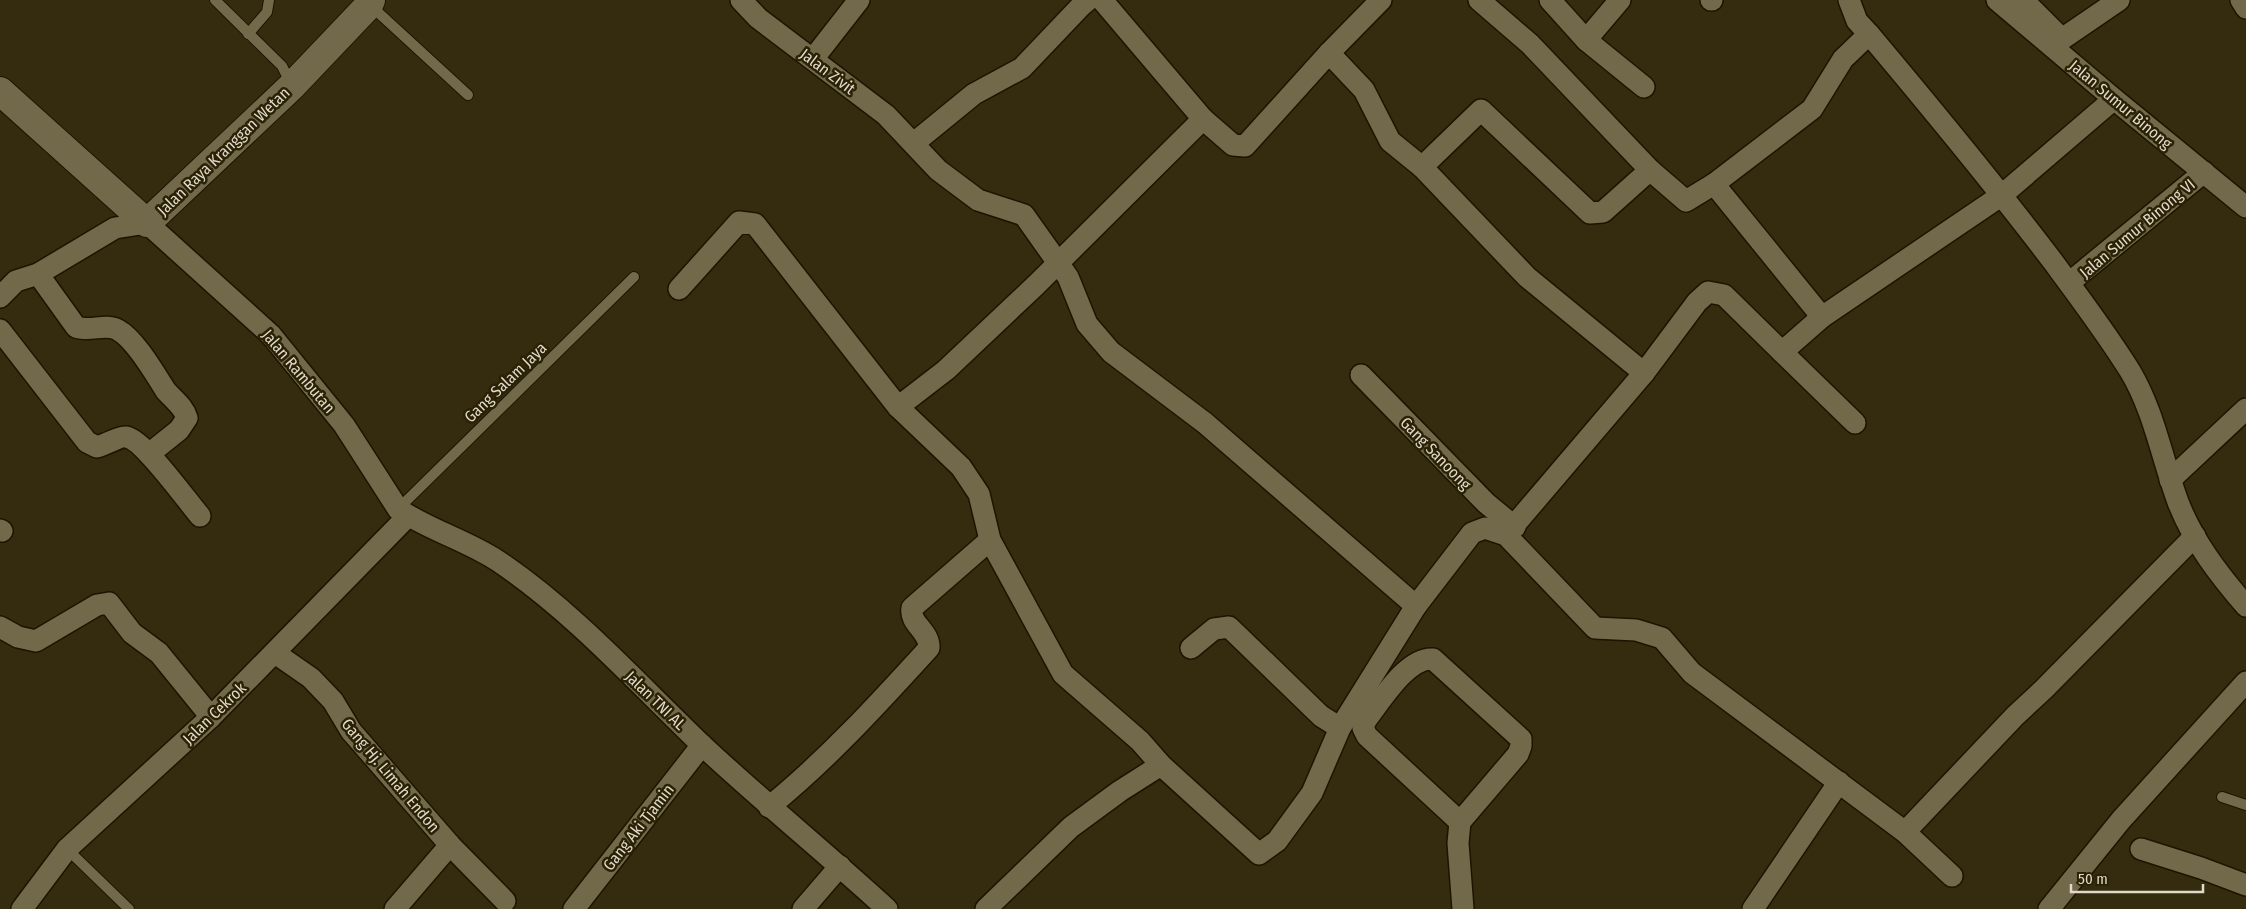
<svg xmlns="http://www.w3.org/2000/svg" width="2246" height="909" viewBox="0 0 2246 909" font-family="'Fira Sans Condensed',sans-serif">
<rect width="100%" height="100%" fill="#352c10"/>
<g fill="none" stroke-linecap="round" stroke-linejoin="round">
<defs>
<g id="lane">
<polyline points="215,0 282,66 291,84"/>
<polyline points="370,5 468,95"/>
<polyline points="248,34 267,12 269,0"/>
<polyline points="398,509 634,277"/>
<polyline points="2222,797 2246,805"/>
<polyline points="67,849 129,909"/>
</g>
<g id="street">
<polyline points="741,0 758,18 886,115 938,170 978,200 1024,215 1068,277 1087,324 1111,352 1205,423 1416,606"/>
<polyline points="1102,0 1203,119 1233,145 1245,146 1329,53 1381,0"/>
<path d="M1479,0L1530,44L1650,170L1686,201L1714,184L1812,109L1843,59L1869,34C1932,109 1995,185 2054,263C2080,298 2107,334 2130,371C2154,411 2162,459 2178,502C2193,541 2219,575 2246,606"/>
<polyline points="1550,0 1586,40"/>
<polyline points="1620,0 1586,40 1644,87"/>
<polyline points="1711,0 1712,0"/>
<polyline points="1849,0 1857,21 1869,34"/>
<polyline points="1997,0 2114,99 2246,207"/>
<polyline points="2023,0 2062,39 2119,0"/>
<polyline points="2241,0 2246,8"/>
<polyline points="1329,53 1364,90 1390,141 1422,167"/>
<polyline points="813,59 859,0"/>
<polyline points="914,143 974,94 1022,68 1081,6 1088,0"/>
<polyline points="1714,184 1822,317"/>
<path d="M38,274L76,327C90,332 106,323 118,330C135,339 155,374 166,391C174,400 184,407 187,418L179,430L149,454"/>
<polyline points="2069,283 2204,172"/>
<polyline points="679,289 739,222 755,224 898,407 961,467 979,494 990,540 1063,674 1140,741 1161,765 1259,854 1277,841 1312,793 1340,728 1416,606 1472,533 1485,528 1506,535 1595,628 1636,630 1662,638 1692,673 1905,832 1952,876"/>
<path d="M0,297L16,281L38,274L115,228L147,223L271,335L344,425L398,509C429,530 466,540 498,561C575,613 637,683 703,746C763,802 827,854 887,909"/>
<path d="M0,330L87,442L97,447C104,445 121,436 126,437C143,439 187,501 200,516"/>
<polyline points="1782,352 1855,423"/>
<polyline points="1644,373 1527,277 1422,167 1481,110 1590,213 1603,212 1650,170"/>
<polyline points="1361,375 1486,503 1515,527"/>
<polyline points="898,407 946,370 1036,285 1203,119"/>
<polyline points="2170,480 2246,409"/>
<polyline points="0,530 2,531"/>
<polyline points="1506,535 1644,373 1697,302 1708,292 1724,295 1782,352 1822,317 2002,195 2114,99"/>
<polyline points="0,627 18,637 36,641 97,605 109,603 132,633 159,653 211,717"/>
<polyline points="1191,648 1214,629 1229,627 1321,716 1340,728"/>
<polyline points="275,653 311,678 333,701 351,731 450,845 505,901"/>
<path d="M769,807C828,759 878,704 929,648C930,631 909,624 912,608L990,540"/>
<path d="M1460,822L1367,736L1363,728L1366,720C1381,701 1407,657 1433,659L1521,739V746L1518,754L1460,822L1458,843L1463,909"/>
<polyline points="1905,832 2015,716 2044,689 2195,536"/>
<polyline points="2141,849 2201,868 2246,885"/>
<polyline points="22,909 67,849 211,717 408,516"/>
<polyline points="395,909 450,845"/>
<polyline points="574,909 702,745"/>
<polyline points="803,909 840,866"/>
<polyline points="986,909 1071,827 1120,791 1161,765"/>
<polyline points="1753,909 1839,782"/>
<polyline points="2049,909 2121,820 2246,682"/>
</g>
<polyline id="secondary" points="0,91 147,223 292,86 369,5 371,0"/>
</defs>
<use href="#lane" stroke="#1d1400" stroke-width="12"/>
<use href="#street" stroke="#1d1400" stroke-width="24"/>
<use href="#secondary" stroke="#1d1400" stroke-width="30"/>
<use href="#lane" stroke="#72694b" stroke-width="10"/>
<use href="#street" stroke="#72694b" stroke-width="21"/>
<use href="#secondary" stroke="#72694b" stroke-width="28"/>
</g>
<g text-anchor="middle" stroke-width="5" stroke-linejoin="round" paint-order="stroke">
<g font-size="16" fill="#dfdaca" stroke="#2b2206">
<text transform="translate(828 71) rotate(37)" y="6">Jalan Zivit</text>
<text transform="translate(2121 104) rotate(40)" y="6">Jalan Sumur Binong</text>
<text transform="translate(223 151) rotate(-44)" y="6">Jalan Raya Kranggan Wetan</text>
<text transform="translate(2137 228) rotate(-40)" y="6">Jalan Sumur Binong VI</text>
<text transform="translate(299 371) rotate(50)" y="6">Jalan Rambutan</text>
<text transform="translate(505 382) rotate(-44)" y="6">Gang Salam Jaya</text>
<text transform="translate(1436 453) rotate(46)" y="6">Gang Sanoong</text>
<text transform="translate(656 700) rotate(44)" y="6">Jalan TNI AL</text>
<text transform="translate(214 713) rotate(-44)" y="6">Jalan Cekrok</text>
<text transform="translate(391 775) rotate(50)" y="6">Gang Hj. Limah Endon</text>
<text transform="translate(638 827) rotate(-52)" y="6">Gang Aki Tjamin</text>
</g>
</g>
<path d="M2071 884v8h132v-8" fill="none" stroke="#dfdaca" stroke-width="2.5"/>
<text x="2078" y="884" font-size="15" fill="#dfdaca" stroke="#2b2206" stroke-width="4" paint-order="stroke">50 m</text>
</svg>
